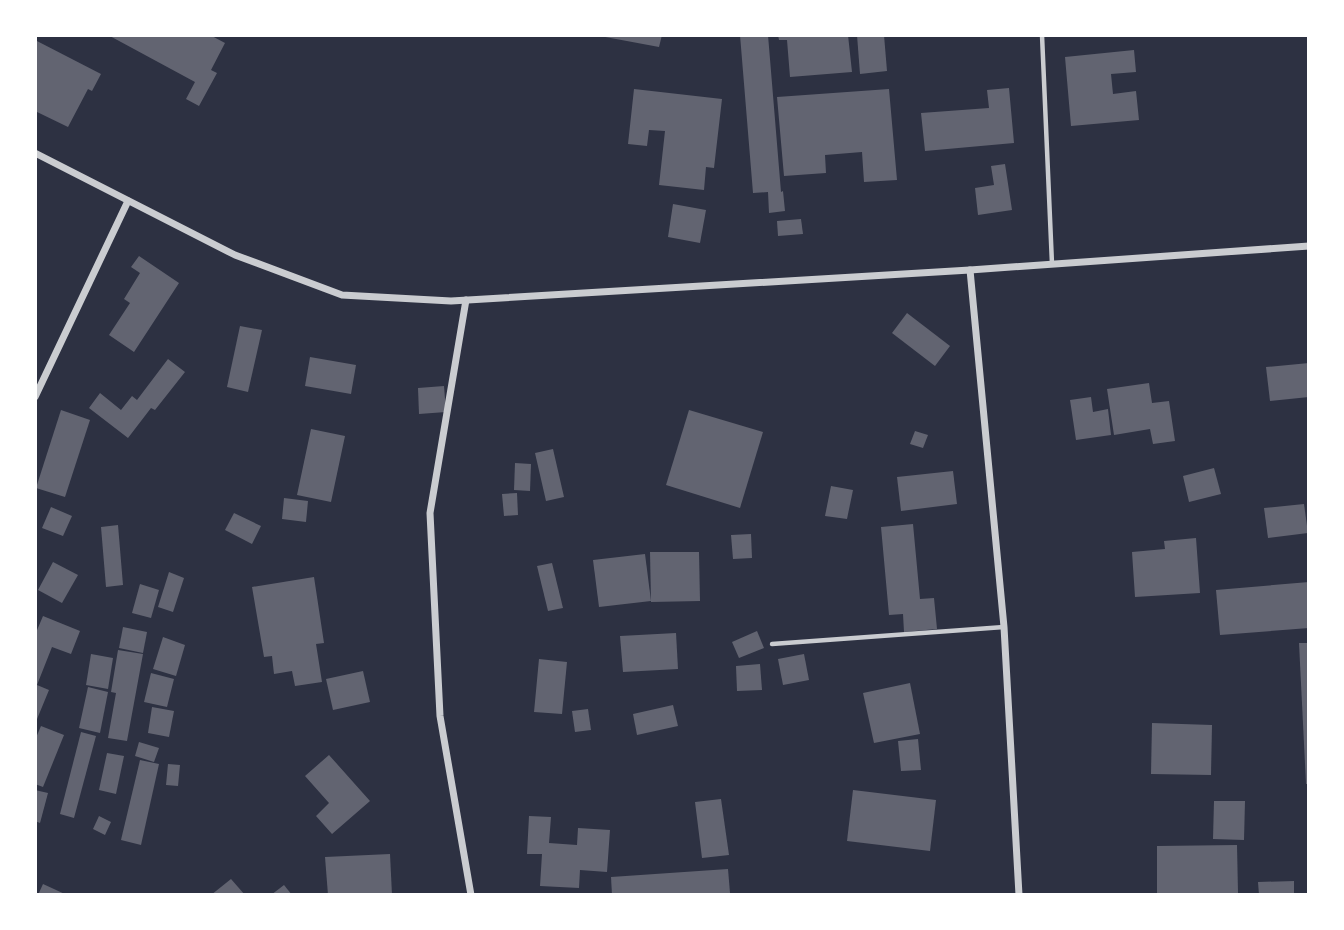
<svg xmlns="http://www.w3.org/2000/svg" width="1344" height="930" viewBox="0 0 1344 930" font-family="Figtree,sans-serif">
<rect width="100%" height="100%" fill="#2d3142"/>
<g fill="#626471">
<polygon points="108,35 210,35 225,43 211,70 217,73 199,106 186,99 195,82"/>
<polygon points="600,35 662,35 659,47 600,36"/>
<polygon points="740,35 768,35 781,192 783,191 785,211 769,213 768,192 753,193"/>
<polygon points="778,35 848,35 852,72 790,77 787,40 779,40"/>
<polygon points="857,35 884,35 887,71 860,74"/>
<polygon points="35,40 101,74 92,91 88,89 68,127 35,111"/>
<polygon points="1134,50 1136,72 1111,74 1113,94 1136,91 1139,120 1071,126 1065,57"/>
<polygon points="1009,88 1014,143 925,151 921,113 989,108 987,90"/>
<polygon points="634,89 722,99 714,168 706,167 704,190 659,185 665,131 649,130 647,146 628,144"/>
<polygon points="889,89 897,180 864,182 862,152 825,155 826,173 784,176 777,97"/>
<polygon points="1005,164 1012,210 978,215 975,188 994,185 991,166"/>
<polygon points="673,204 706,210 700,243 668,237"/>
<polygon points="801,219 803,234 778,236 777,221"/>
<polygon points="139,256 179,283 134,352 109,335 130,303 124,299 140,273 131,267"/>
<polygon points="907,313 950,346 935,366 892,333"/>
<polygon points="240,326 262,330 248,392 227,387"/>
<polygon points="310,357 356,365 351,394 305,386"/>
<polygon points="168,359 185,372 155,410 151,408 128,438 89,408 100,393 121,410 132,396 137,400"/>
<polygon points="1309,363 1309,397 1270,401 1266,367"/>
<polygon points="1149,383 1152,403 1169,401 1175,441 1153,444 1150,429 1114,435 1107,389"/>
<polygon points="444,386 446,412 419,414 418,388"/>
<polygon points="1091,397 1093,412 1108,409 1111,435 1076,440 1070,400"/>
<polygon points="61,410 90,420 65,497 36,488"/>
<polygon points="689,410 763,432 740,508 666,485"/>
<polygon points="311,429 345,436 331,502 297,495"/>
<polygon points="915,431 928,435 923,448 910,444"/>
<polygon points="553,449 564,497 546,501 535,453"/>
<polygon points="515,463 531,464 530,491 514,490"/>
<polygon points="1214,468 1221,494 1189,502 1183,476"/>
<polygon points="953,471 957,504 901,511 897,477"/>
<polygon points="831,486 853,490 847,519 825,516"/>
<polygon points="517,493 518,515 504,516 502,494"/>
<polygon points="284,498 308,501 306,522 282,519"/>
<polygon points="1304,504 1308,533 1268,538 1264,508"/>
<polygon points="51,507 72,516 63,536 42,528"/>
<polygon points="234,513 261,526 252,544 225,530"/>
<polygon points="913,524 920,599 934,598 937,629 904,632 903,614 889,615 881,527"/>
<polygon points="118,525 123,585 106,587 101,527"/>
<polygon points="751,534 752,558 733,559 731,535"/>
<polygon points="1196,538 1200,593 1135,597 1132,552 1165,549 1164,541"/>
<polygon points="650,552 699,552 700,601 651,602"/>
<polygon points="645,554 651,601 599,607 593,560"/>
<polygon points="53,562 78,575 62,603 38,590"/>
<polygon points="552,563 563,608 548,611 537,566"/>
<polygon points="169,572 184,578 173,612 158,607"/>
<polygon points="314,577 324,643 316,644 322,682 295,686 292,671 274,674 272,656 264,657 252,587"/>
<polygon points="1309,582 1309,628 1220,635 1216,590"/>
<polygon points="140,584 159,590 151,618 132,613"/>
<polygon points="43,616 80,631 71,654 52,647 37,685 49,690 35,724 35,635"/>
<polygon points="123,627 147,632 143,653 119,648"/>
<polygon points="757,631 764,648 739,658 732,642"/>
<polygon points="676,633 678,669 623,672 620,636"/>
<polygon points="163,637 185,645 176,676 153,669"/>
<polygon points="1299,643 1309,643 1309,784 1306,784"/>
<polygon points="118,650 143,654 127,741 108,738 116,693 111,692"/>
<polygon points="91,654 113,658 108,689 86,685"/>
<polygon points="804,654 809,680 783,685 778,659"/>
<polygon points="539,659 567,662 562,714 534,712"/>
<polygon points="760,664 762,690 737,691 736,666"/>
<polygon points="363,671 370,702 333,710 326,679"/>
<polygon points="151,673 174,679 167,707 144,702"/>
<polygon points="910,683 920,734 874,743 863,693"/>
<polygon points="88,687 108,692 100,733 79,728"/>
<polygon points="673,705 678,726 637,735 633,714"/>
<polygon points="152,707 174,711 169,737 148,733"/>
<polygon points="588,709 591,730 575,732 572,711"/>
<polygon points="1152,723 1212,725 1211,775 1151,774"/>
<polygon points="41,726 64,735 43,787 35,784 35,740"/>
<polygon points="81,732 96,736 74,818 60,814"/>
<polygon points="918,739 921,770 901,771 898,741"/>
<polygon points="139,742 159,748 154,762 135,756"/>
<polygon points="107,753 124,756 116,794 99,790"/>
<polygon points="329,755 370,801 332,834 316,816 329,803 305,776"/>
<polygon points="140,760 159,764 141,845 121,840"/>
<polygon points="168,764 180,765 178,786 166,785"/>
<polygon points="35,790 48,793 40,823 35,821"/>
<polygon points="853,790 936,800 930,851 847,841"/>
<polygon points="721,799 729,855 702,858 695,802"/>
<polygon points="1214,801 1245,801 1244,840 1213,839"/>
<polygon points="99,816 111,822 105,835 93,829"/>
<polygon points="529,816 551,817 549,843 577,845 578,828 610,830 607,872 580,870 579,888 540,886 542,854 527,854"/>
<polygon points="1237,845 1238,893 1157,895 1157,846"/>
<polygon points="390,854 392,895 328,895 325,857"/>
<polygon points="728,869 730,893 708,895 612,895 611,877"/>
<polygon points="231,879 245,895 211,895"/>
<polygon points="1294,881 1294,895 1259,895 1258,882"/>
<polygon points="43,884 67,895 38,895"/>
<polygon points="284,885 292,895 271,895"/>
</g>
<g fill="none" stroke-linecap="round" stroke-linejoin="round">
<g stroke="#caccd0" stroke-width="4.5">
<polyline points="1042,35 1052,264"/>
<polyline points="772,644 1004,627"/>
</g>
<g stroke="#caccd0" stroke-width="7">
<polyline points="35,153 235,255 342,295 451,301 970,270 1309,246"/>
<polyline points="970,270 1004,627 1019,895"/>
<polyline points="466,300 430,513 440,716 471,895"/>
<polyline points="35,397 128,201"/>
</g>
</g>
<rect width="1344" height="930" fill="none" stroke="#ffffff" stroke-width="74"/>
</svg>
